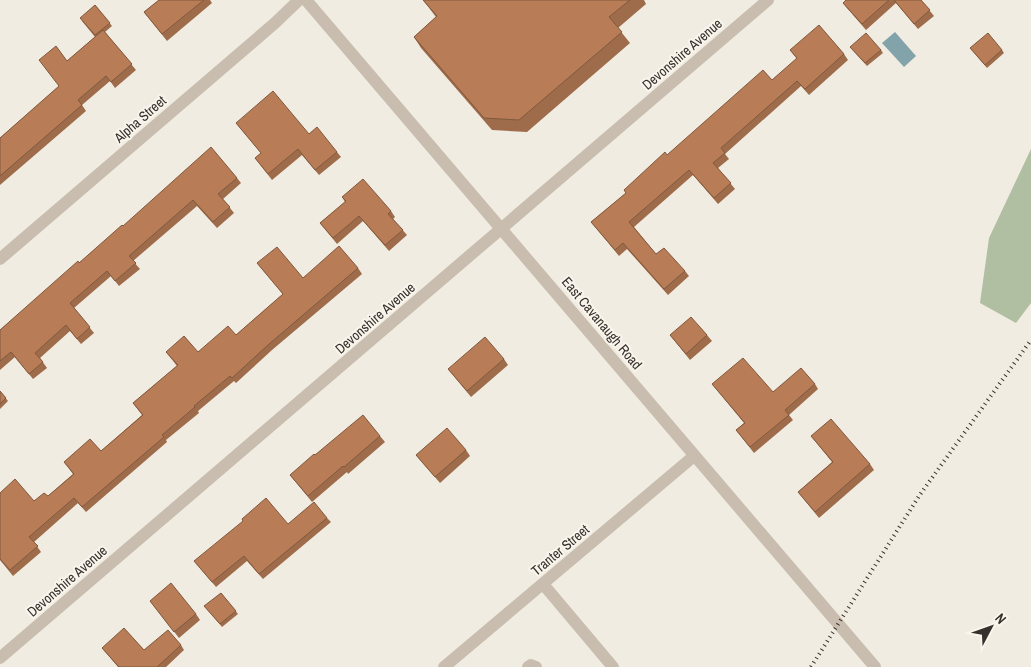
<svg xmlns="http://www.w3.org/2000/svg" width="1031" height="667" viewBox="0 0 1031 667" font-family="'Archivo Narrow',sans-serif">
<rect width="100%" height="100%" fill="#f1ece1"/>
<polygon fill="#b0bea2" points="1031,149 1031,303 1016,323 980,303 989,238"/>
<polygon fill="#83a3ab" points="895,32 916,56 904,67 882,43"/>
<g fill="none" stroke-linecap="round" stroke-linejoin="round">
<g stroke="#c8bdae" stroke-width="12">
<polyline points="306,0 875,667"/>
<polyline points="0,259 275,23 299,0"/>
<polyline points="543,584 613,667"/>
<polyline points="0,658 768,0"/>
<polyline points="444,667 694,456"/>
<polyline points="528,667 531,665 536,667"/>
</g>
<polyline stroke="#37312b" stroke-width="4" stroke-dasharray="1 4" stroke-linecap="butt" points="811,667 919,496 1031,340"/>
</g>
<g fill="#9e6c4b">
<polygon points="159,0 210,0 212,3 167,41 144,12"/>
<polygon points="423,0 644,0 646,4 618,28 630,43 527,132 492,130 421,48 414,37 436,17"/>
<polygon points="846,0 921,0 934,16 918,29 896,3 866,30 847,8 843,3"/>
<polygon points="95,5 112,26 105,32 136,70 115,88 110,81 82,105 86,111 0,185 0,138 58,87 67,61 95,37 82,21"/>
<polygon points="850,47 881,50 883,53 867,66"/>
<polygon points="970,48 1002,50 1004,53 987,68"/>
<polygon points="790,50 844,54 848,60 809,95 801,86 725,154 729,159 718,168 735,189 718,204 693,175 634,227 656,254 685,271 689,276 668,295 627,249 619,256 591,222 626,193 667,155 772,80 797,59"/>
<polygon points="236,123 309,134 337,152 341,157 319,175 302,155 272,180 255,158 261,153"/>
<polygon points="237,178 241,183 223,199 234,213 217,228 197,206 133,261 140,269 119,286 111,276 74,308 94,333 81,344 70,331 40,358 47,368 33,379 15,357 0,370 0,330 79,263 123,226"/>
<polygon points="342,197 391,211 395,217 393,219 407,235 389,251 363,221 337,244 320,223 345,202"/>
<polygon points="257,263 303,278 358,268 362,274 272,350 236,383 234,381 198,411 199,413 166,440 167,442 86,512 78,503 34,542 41,552 13,576 0,560 0,493 34,501 48,496 73,474 64,462 101,451 142,415 133,403 177,366 166,352 198,352 236,335 283,294"/>
<polygon points="670,335 707,335 712,341 690,360"/>
<polygon points="504,359 508,365 471,397 448,369"/>
<polygon points="712,384 773,392 815,384 818,389 789,415 793,420 754,453 736,430 744,423"/>
<polygon points="0,391 8,401 0,409"/>
<polygon points="380,436 385,442 348,474 347,472 312,502 290,475 315,455"/>
<polygon points="811,436 870,464 874,470 819,518 798,492 832,462"/>
<polygon points="466,450 470,456 440,483 416,455"/>
<polygon points="327,518 331,522 263,579 247,561 216,587 194,561 288,524"/>
<polygon points="221,593 238,614 222,627 207,609"/>
<polygon points="150,601 196,614 200,620 179,638"/>
<polygon points="181,645 184,650 166,667 118,667 102,648 144,650"/>
</g>
<g fill="#b87d57" stroke="#81583d">
<polygon points="159,0 204,0 162,34 144,12"/>
<polygon points="423,0 630,0 609,17 622,32 519,120 484,118 414,37 437,16"/>
<polygon points="846,0 889,0 862,24 843,3"/>
<polygon points="894,0 921,0 930,10 914,24"/>
<polygon points="95,5 110,23 95,35 80,18"/>
<polygon points="819,25 844,54 805,89 797,81 721,148 725,153 713,163 731,183 714,198 689,170 629,222 656,254 664,248 685,271 664,289 623,243 615,250 591,222 626,193 624,190 665,152 667,155 763,70 772,80 797,58 790,50"/>
<polygon points="103,30 132,64 111,82 106,76 78,100 82,105 0,176 0,138 59,86 39,60 56,46 67,61"/>
<polygon points="866,33 881,50 865,63 850,47"/>
<polygon points="988,33 1002,50 985,65 970,48"/>
<polygon points="273,91 309,134 317,127 337,152 315,170 298,149 268,174 255,158 261,153 236,123"/>
<polygon points="211,147 237,178 218,194 230,207 213,222 193,200 129,256 136,263 115,281 107,271 70,303 90,327 77,339 66,325 35,353 43,362 29,374 11,352 0,361 0,330 78,261 79,263 122,225 123,226"/>
<polygon points="363,179 391,211 388,214 403,230 385,245 359,216 333,238 320,223 346,201 342,197"/>
<polygon points="339,246 358,268 268,345 232,378 230,376 194,406 195,407 162,435 164,437 82,507 74,498 29,537 38,546 10,570 0,559 0,493 15,479 34,501 44,493 48,496 74,474 64,462 90,439 101,451 143,415 133,403 178,365 166,352 184,336 198,352 228,326 236,335 283,294 257,263 277,247 303,278"/>
<polygon points="691,317 707,335 686,354 670,335"/>
<polygon points="485,337 504,359 467,391 448,369"/>
<polygon points="743,358 773,392 801,368 815,384 785,410 789,415 750,447 736,430 745,423 712,384"/>
<polygon points="0,391 6,398 0,404"/>
<polygon points="363,415 380,436 344,467 343,466 308,496 290,475 314,454 315,455"/>
<polygon points="831,419 870,464 815,512 798,492 833,462 811,436"/>
<polygon points="447,428 466,450 435,477 416,455"/>
<polygon points="266,498 288,524 314,502 327,518 259,574 244,556 212,582 194,561 243,521 242,519"/>
<polygon points="171,583 196,614 174,632 150,601"/>
<polygon points="221,593 236,611 220,624 204,606"/>
<polygon points="124,628 144,650 168,630 181,645 157,667 119,667 102,648"/>
</g>
<g text-anchor="middle" stroke-width="4" stroke-linejoin="round" paint-order="stroke">
<g font-size="14" fill="#37312b" stroke="#f9f5ed">
<text transform="translate(682 54) rotate(-41)" y="5">Devonshire Avenue</text>
<text transform="translate(140 119) rotate(-41)" y="5">Alpha Street</text>
<text transform="translate(375 318) rotate(-41)" y="5">Devonshire Avenue</text>
<text transform="translate(602 323) rotate(50)" y="5">East Cavanaugh Road</text>
<text transform="translate(560 550) rotate(-40)" y="5">Tranter Street</text>
<text transform="translate(67 581) rotate(-41)" y="5">Devonshire Avenue</text>
</g>
</g>
<g transform="translate(991 627) rotate(49)" stroke="#f9f5ed" stroke-width="4" paint-order="stroke">
<path d="M0-4L9 19L0 12L-9 19Z" fill="#37312b"/>
<text y="-8" font-size="14" font-weight="bold" text-anchor="middle" fill="#37312b">N</text>
</g>
</svg>
